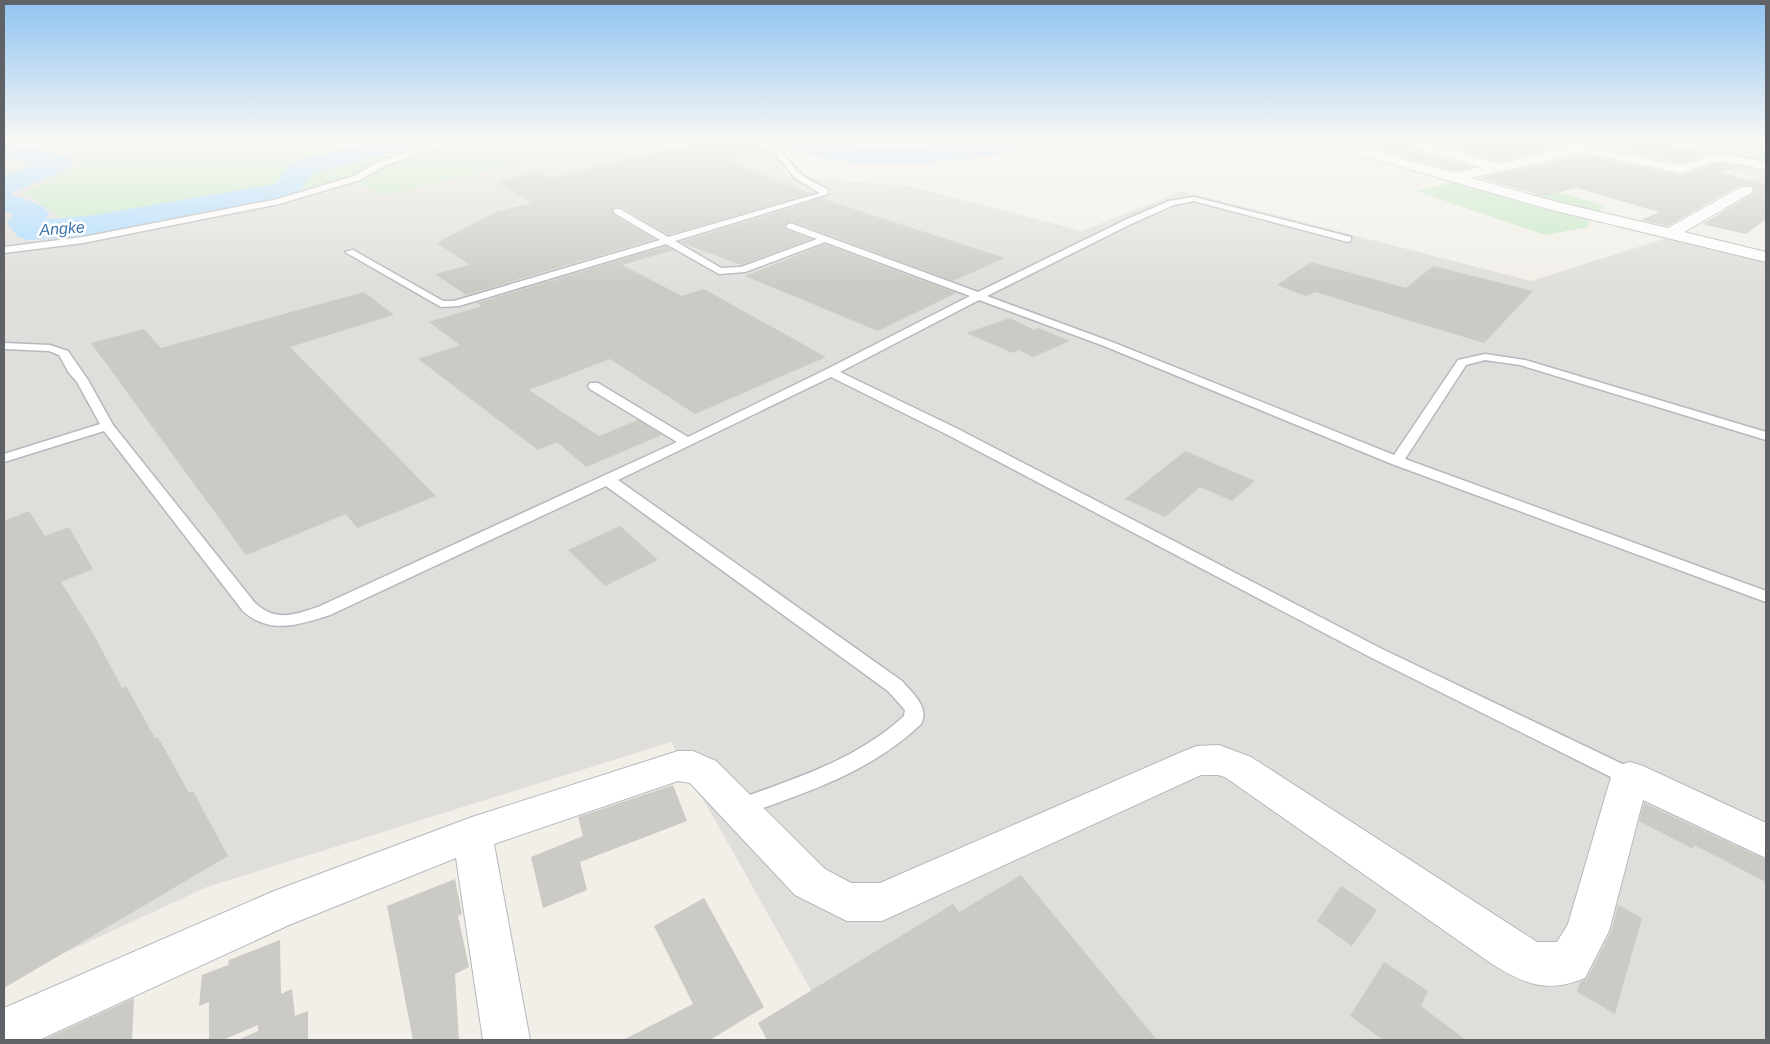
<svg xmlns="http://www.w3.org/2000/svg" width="1770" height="1044" viewBox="0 0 1770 1044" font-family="Helvetica,sans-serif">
<rect width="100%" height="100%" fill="#f1efe8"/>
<g fill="#e0deda">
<polygon points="4,142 92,157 24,193 66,220 66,233 139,226 356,181 383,196 614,142 794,142 778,152 787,177 909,186 1082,231 1182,191 1531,281 1667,238 1766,262 1766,1040 839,1040 671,742 207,887 4,981"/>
<polygon points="1704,154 1766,168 1766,220 1708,206 1756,176 1684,162"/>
</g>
<g fill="#c5e8c5">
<polygon points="12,142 614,142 383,196 355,181 139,226 66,233 66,220 23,193 92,157"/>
<polygon points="794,142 978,142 952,153 778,152"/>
<polygon points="1658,142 1766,142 1766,168"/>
<polygon points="1456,181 1510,196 1558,192 1606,206 1589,218 1588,227 1545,235 1416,191"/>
</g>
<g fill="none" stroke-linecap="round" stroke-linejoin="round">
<g fill="#aadaff" fill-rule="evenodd">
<polygon points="4,142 68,156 72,162 68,168 11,194 45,207 49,214 46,219 88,216 276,184 291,162 372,142 416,142 412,147 311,174 296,197 88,236 29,240 18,237 7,223 13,215 4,211 4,176 32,164 4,157"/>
<path d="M787,142H826L890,148L972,142H1023L1013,151L1004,154C942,161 879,171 817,156C806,153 794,152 787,142Z"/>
</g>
</g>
<g fill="#cccac5">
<polygon points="697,142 756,142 767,151 728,160 811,194 668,235 621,207 614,207 613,215 655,239 466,295 435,274 470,265 437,243 495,212 532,203 496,182 538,172 549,178"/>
<polygon points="1366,142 1414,142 1412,147 1415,151 1472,167 1454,171 1366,146"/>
<polygon points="1429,142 1553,142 1563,147 1498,162"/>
<polygon points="1583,142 1659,142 1711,154 1679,163"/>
<polygon points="1584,155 1680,175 1721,163 1739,167 1719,172 1766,184 1766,219 1746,234 1702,224 1752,195 1755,189 1751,185 1740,185 1668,226 1641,220 1659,212 1577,188 1544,196 1479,178"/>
<polygon points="822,198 835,203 1005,258 953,281 791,221 784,226 786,230 812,239 741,265 680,242"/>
<polygon points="825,244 956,293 878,331 745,276"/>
<polygon points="666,246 674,250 622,265 682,296 704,289 826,357 695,414 610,359 529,390 599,436 638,420 662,435 586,467 557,442 538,450 418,359 460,345 429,322 482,306 477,303"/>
<polygon points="1311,262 1406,288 1433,266 1533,291 1484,343 1315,292 1306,296 1277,285"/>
<polygon points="364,292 394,315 290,347 436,496 357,528 346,514 246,555 91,343 144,329 161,348"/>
<polygon points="1010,318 1034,330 1039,328 1070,341 1033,357 1019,350 1013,353 966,333"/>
<polygon points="1185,451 1255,481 1232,501 1200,487 1165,517 1125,499"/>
<polygon points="29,511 45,536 69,527 93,569 61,582 94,635 122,688 126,686 155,738 158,737 189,793 193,791 228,856 4,988 4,521"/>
<polygon points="620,526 658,560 605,586 568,550"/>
<polygon points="673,785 687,821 580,862 587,890 543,908 531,857 583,836 578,817"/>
<polygon points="1644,803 1766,860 1766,882 1694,845 1693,849 1639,821"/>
<polygon points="1021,875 1157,1040 767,1040 758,1023 953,904 959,912"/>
<polygon points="455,879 462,914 458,916 469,967 455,974 459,1040 413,1040 387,906"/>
<polygon points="1341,886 1377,910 1352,946 1317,921"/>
<polygon points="704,898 764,1007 710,1040 623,1040 693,1004 654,926"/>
<polygon points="1618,905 1642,918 1615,1014 1577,992 1580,982 1587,979 1611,932"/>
<polygon points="280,940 281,994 292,989 295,1016 308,1011 308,1040 238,1040 258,1031 258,1025 223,1040 209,1040 209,1002 199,1006 202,975 228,965 229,960"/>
<polygon points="1384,962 1428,991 1421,1006 1466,1040 1383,1040 1350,1016"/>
<polygon points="134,998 132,1040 43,1040"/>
</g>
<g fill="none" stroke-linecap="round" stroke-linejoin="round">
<defs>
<g id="lane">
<polygon points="442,142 453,142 386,165 360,180 279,204 83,243 4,253 4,247 83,237 278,199 354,176 380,161"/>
<path d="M758,142C780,142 786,160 800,173C807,180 818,184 827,189L828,194L675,241L721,268L741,267L817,239L787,228L786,226L790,223L978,292L1125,220L1169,201L1194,197L1351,237V241L1348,242L1194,201L1174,205L1131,224L987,296L1112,342L1394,455L1458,360L1485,354L1525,360L1766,432V440L1520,365L1485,360L1466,365L1405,459L1766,591V602L1392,464L1104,346L979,300L840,372L956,428L1382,649L1637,771L1640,777L1637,783L1630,785L1623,783L1370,657L946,434L831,377L618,480L902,681C912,693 930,707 921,724C870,773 803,794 737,817L730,814L727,808L730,802C791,780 855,761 904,716L905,710L888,691L606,486L330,615C299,625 269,635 243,611L104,431L4,462V454L100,424L77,382L69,373L59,355L49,351L4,349V343L50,345L68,351L88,380L113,425L255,603C276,622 293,615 318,607L677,442L590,389L588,386L590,383H598L688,437L825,370L970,296L825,242L745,272L719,274L666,244L459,306L441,307L345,252L353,250L443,301H454L660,240L614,213V209H620L668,237L820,193L795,178L773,151Z"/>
</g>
<g id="street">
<polygon points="1324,142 1345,142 1454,173 1480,167 1416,149 1414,146 1416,143 1426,143 1498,164 1569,148 1555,142 1576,142 1604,150 1679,165 1720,153 1766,162 1766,170 1721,161 1680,173 1584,153 1471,178 1557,202 1668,228 1741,187 1751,187 1753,190 1751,193 1684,232 1766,252 1766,262 1548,209 1326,145"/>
<path d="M1219,745L1251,757L1537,942H1557L1568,924L1611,777L1617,766L1630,762L1643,766L1766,823V858L1643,800L1609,931L1585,978C1546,994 1525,984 1492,964L1225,777L1218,775H1201L882,921H847L795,895L690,783L678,781L494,844L530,1040H483L456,858L289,925L39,1040H4V1008L274,891L472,817L678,751H693L716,761L825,869L851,883H880L1184,751L1197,746Z"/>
</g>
</defs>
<use href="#lane" stroke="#b5b8bc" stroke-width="3"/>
<use href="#street" stroke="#b5b8bc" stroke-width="2"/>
<use href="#lane" fill="#fff" fill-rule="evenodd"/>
<use href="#street" fill="#fff" fill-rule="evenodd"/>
</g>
<linearGradient id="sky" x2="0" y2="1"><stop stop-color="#8fc3f1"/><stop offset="0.49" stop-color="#f9f8f5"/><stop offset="1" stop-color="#f9f8f5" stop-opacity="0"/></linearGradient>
<rect width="1770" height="288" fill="url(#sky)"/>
<g text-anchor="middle" stroke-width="5" stroke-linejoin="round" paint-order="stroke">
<g font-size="16" font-style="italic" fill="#4174aa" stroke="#fff">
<text transform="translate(62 228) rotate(-4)" y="6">Angke</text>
</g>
</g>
<rect width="1770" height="1044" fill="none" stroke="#5f6368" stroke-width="10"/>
</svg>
